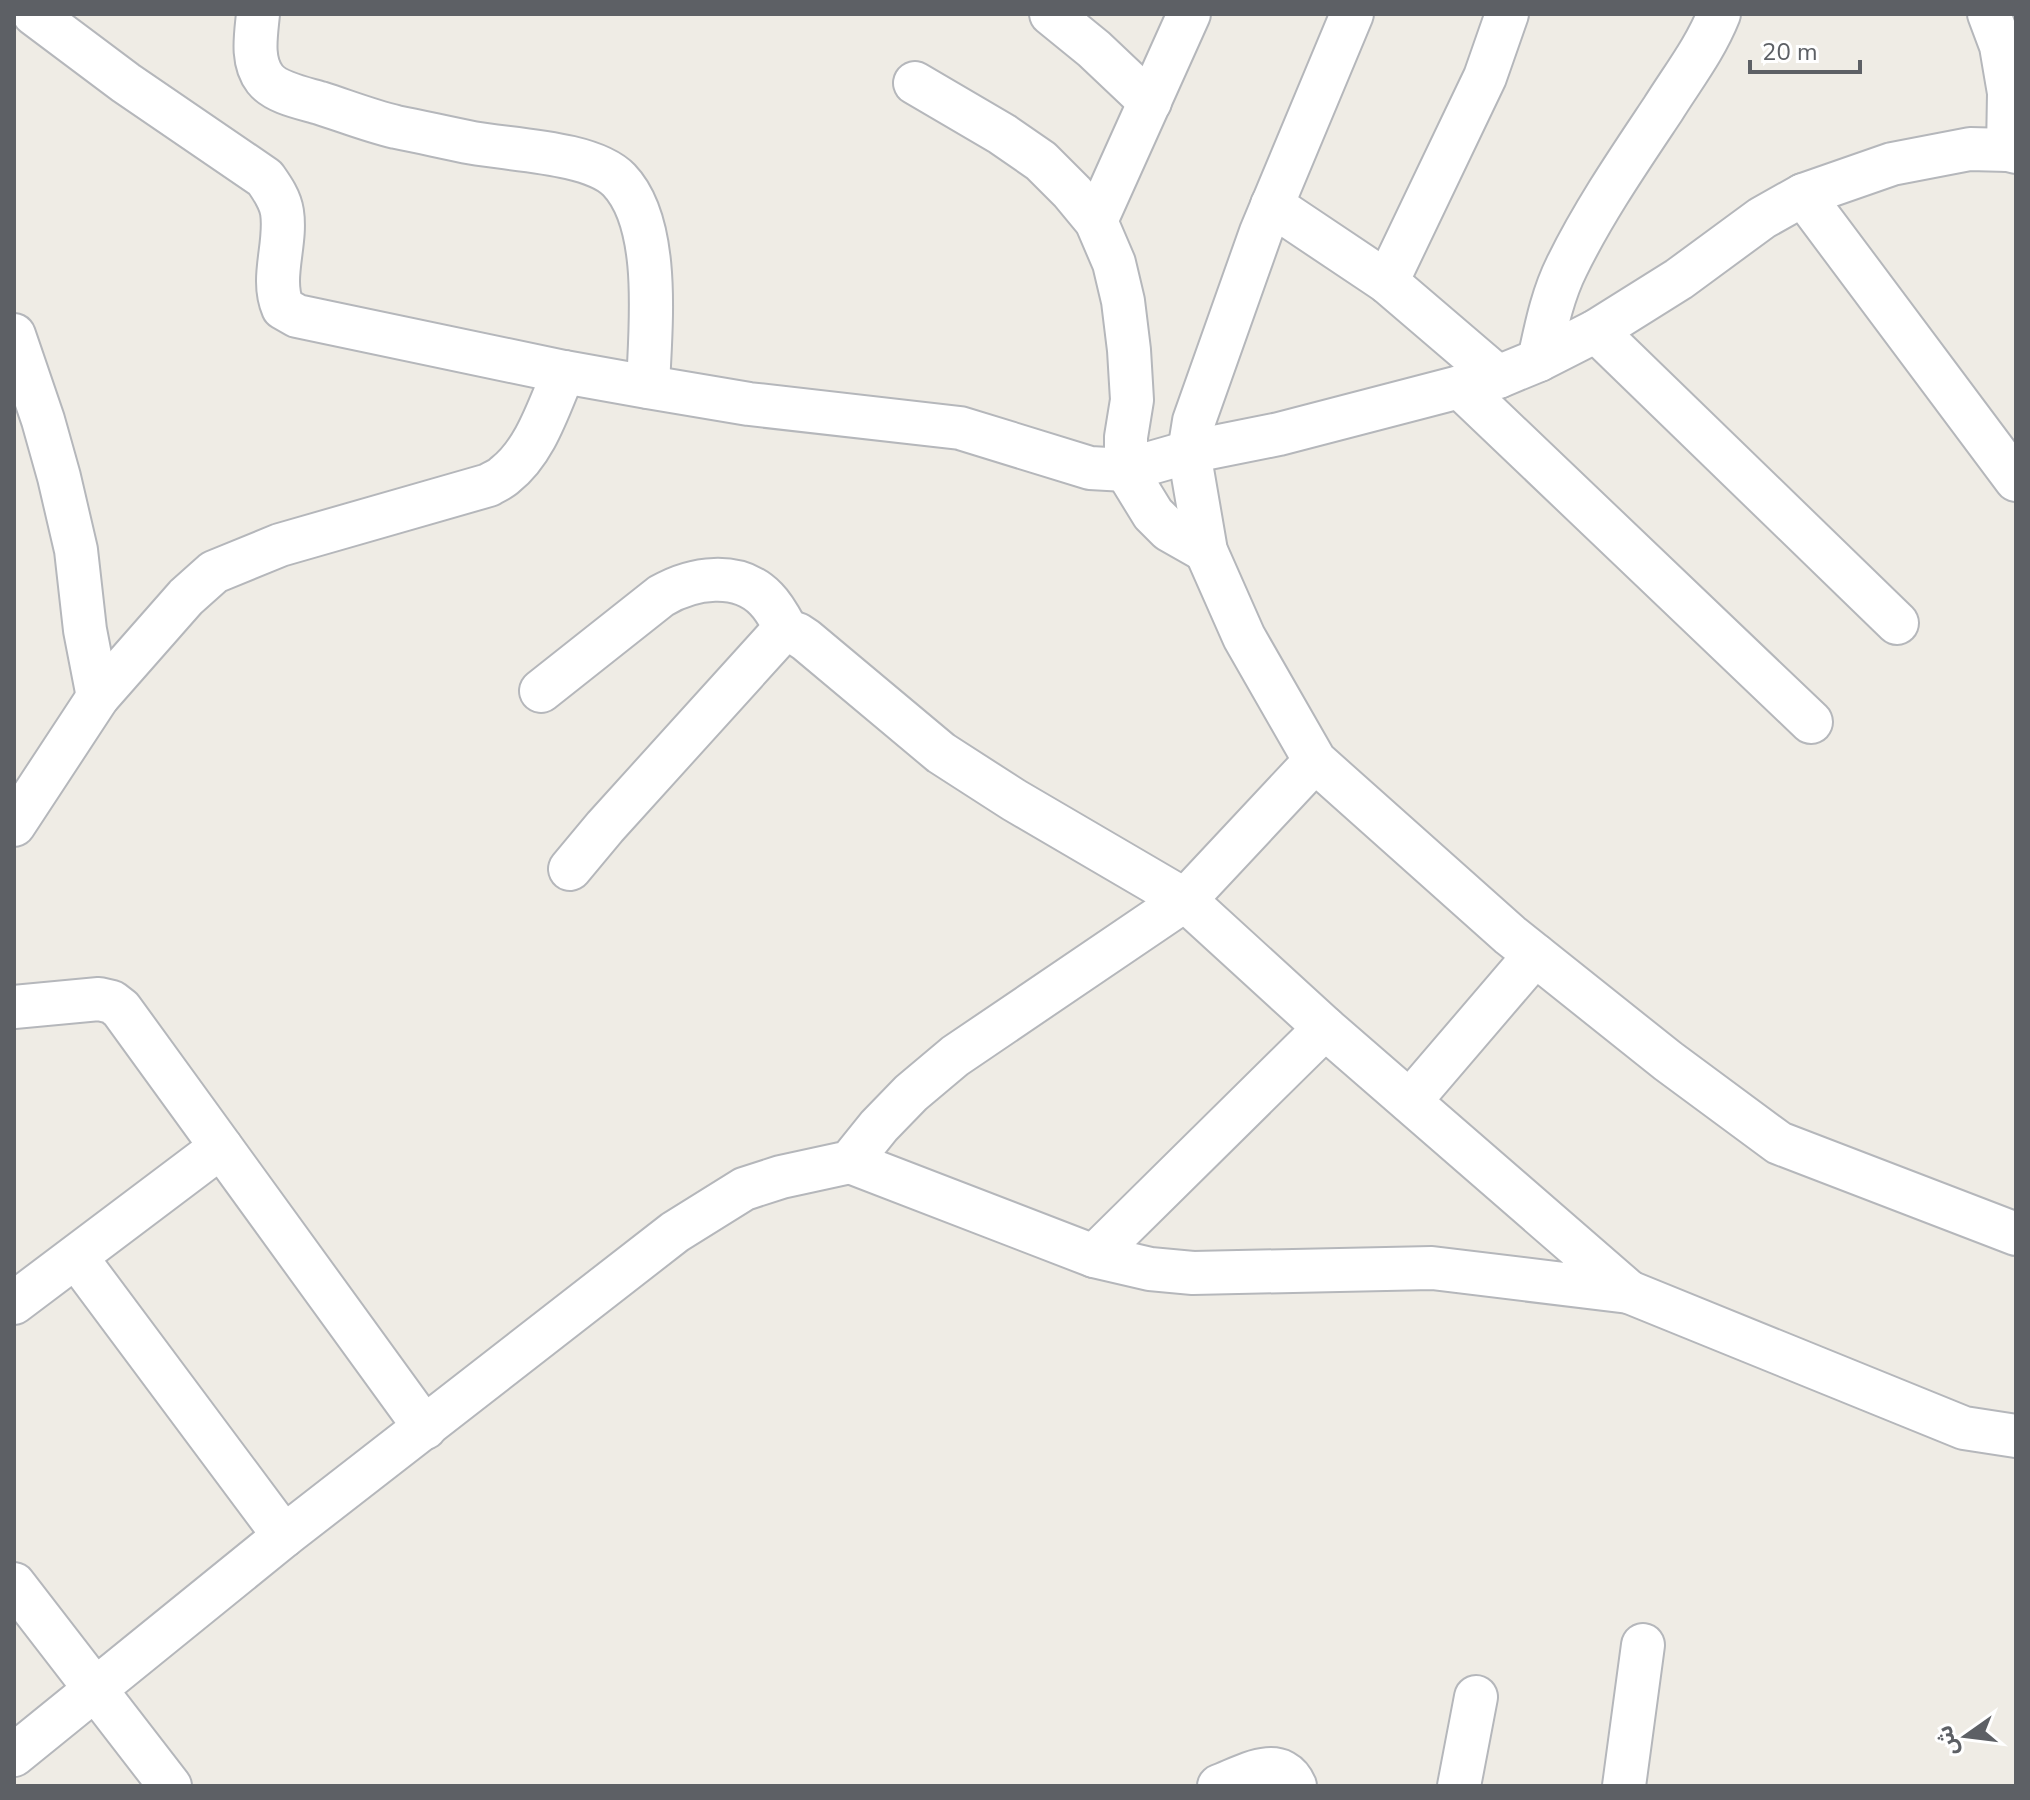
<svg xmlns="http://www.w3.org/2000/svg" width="2030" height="1800" viewBox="0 0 2030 1800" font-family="'Nunito Sans','Noto Sans Arabic',sans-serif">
<rect width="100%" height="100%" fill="#efece5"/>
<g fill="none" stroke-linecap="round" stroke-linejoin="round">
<defs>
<g id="minor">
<path d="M34,14L126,83L265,178C272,188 280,199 282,212C287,244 270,278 283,308L297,316L564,372L648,387L749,404L960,428L1090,468L1126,470L1189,452L1279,434L1498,377L1539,360L1596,331L1679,279L1762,218L1803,195L1892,164L1970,149L2008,150L2016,152"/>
<path d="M258,14C256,35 251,61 265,79C276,93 303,98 320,103C345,111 370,121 396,127C422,132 447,138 473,143C512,150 592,152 619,180C662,225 650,330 648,387"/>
<polyline points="1051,14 1094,49 1150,102"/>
<polyline points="1352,14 1261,232 1194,421 1189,452 1206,551 1244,637 1315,761 1510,935 1668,1061 1779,1143 2016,1234"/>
<polyline points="1989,14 2001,46 2009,93 2008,150"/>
<polyline points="915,83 1002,134 1041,161 1072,192 1096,221 1114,263 1123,301 1129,350 1132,400 1126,437 1126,470 1153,514 1169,530 1206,551"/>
<polyline points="1803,195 2016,480"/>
<polyline points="1272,205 1387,282 1498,377"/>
<polyline points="1096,221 1189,14"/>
<polyline points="1387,282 1485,77 1507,14"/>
<polyline points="1596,331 1897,623"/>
<polyline points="14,335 43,420 59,477 76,550 85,630 98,697"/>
<path d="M1539,360C1546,328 1552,296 1567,266C1594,211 1629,160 1663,109C1683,77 1705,49 1719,14"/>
<polyline points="1460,387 1811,722"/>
<path d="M541,691L661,596C692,578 738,570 766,599C775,608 781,620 787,631"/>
<path d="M14,825L98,697L186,597L214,572L280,545L489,485C494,482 501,479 505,475C536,451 549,406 564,372"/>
<polyline points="570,869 605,827 777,637 787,631 797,634 806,640 941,753 1014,800 1185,900 1325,1028 1629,1292 1432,1268 1193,1273 1150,1269 1094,1256"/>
<polyline points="14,1007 99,999 112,1002 121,1009 425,1428"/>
<polyline points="1410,1101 1535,955"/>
<polyline points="850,1162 1094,1256 1325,1028"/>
<polyline points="76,1257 284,1536"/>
<polyline points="1629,1292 1964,1428 2016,1436"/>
<polyline points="14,1303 221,1147"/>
<polyline points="14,1584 170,1786"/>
<polyline points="14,1755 284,1536 675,1232 744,1189 781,1177 850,1162 879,1126 911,1093 955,1056 1185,900 1315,761"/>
<path d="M1219,1786C1243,1777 1281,1753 1295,1786"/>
<polyline points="1459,1786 1476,1697"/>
<polyline points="1624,1786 1643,1645"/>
</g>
</defs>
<use href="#minor" stroke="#b5b7bb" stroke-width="46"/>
<use href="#minor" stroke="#fff" stroke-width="42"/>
</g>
<rect width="2030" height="1800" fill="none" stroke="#5d6065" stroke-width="32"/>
<g transform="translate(1966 1736) rotate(256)" stroke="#ffffff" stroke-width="6" paint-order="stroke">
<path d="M0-6L14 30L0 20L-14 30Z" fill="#5d6065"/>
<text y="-12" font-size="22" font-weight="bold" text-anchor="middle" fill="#5d6065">ش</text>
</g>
<path d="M1750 60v12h110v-12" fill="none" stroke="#5d6065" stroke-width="4"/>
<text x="1762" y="60" font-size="24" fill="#5d6065" stroke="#ffffff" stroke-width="6" paint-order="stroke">20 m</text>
</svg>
